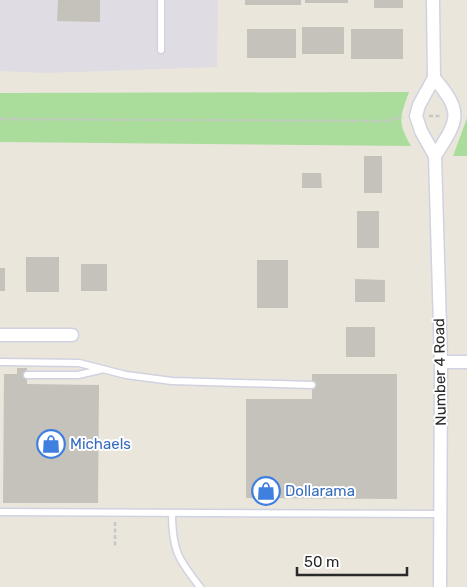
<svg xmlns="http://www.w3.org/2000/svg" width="467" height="587" viewBox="0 0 467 587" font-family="Rubik,sans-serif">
<rect width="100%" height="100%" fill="#eae6dc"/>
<polygon fill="#dfdce3" points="0,0 218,0 217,67 46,73 0,71"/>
<g fill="#aadd9c">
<path d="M409,92C400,117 397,122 411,146L0,142V93Z"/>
<polygon points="467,118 467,156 453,156"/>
</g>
<g fill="#c5c2bb">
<polygon points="58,0 100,0 100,22 57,21"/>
<rect x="245" y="0" width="56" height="5"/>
<rect x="305" y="0" width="43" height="3"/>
<rect x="374" y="0" width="29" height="8"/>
<rect x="302" y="27" width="42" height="27"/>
<rect x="247" y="29" width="49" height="29"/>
<rect x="351" y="29" width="52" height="30"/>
<rect x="364" y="156" width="18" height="37"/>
<polygon points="302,173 321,173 322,188 302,188"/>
<rect x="357" y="211" width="22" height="37"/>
<rect x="26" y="257" width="33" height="35"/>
<rect x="257" y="260" width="31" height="48"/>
<rect x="81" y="264" width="26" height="27"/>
<rect x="0" y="268" width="5" height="23"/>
<polygon points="355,279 385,280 385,302 355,302"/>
<rect x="346" y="327" width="29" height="30"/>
<polygon points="17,368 27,368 27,384 99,385 98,503 3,503 4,374 17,374"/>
<polygon points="312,374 397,374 397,499 246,498 246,399 312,399"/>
</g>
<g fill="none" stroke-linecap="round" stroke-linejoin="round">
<defs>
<g id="service">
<polyline points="161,50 161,0"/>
<polyline points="0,362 79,363 126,375 172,381 312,385"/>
<polyline points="27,375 78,375 100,370"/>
<polyline points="0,512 441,514"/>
<path d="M172,513C172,550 178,559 200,587"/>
</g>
<g id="minor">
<polyline points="433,0 434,78 419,105 416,116 421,131 435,156 441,362 440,587"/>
<path d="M434,78C464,113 458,120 435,156"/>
<polyline points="0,335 72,335"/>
<polyline points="441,362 467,362"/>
</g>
</defs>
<use href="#service" stroke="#d1d2e1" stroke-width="9"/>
<use href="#minor" stroke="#d1d2e1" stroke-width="15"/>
<g stroke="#c7c7c7" stroke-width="2.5" stroke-dasharray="4 2.5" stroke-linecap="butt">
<polyline points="429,116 441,116"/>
<polyline points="0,119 386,121 403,117"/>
<polyline points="115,522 115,548"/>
</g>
<use href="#service" stroke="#fff" stroke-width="6"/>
<use href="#minor" stroke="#fff" stroke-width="12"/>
</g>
<defs>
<symbol id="shop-ring" viewBox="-11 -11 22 22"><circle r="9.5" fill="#fff" stroke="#3f7fe0" stroke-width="1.5"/><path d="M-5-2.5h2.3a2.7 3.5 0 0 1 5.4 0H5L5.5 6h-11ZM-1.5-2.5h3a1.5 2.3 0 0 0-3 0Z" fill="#3f7fe0"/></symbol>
</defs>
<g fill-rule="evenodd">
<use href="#shop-ring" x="35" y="428" width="32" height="32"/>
<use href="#shop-ring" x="250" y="475" width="32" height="32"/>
</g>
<g text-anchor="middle" stroke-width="4" stroke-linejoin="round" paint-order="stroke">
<g font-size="15" fill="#292929" stroke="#fff">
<text transform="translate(440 372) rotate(-91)" y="5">Number 4 Road</text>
</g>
<g font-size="15" fill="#366cbe" stroke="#fff" text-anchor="start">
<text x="70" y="449">Michaels</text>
<text x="285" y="496">Dollarama</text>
</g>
</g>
<path d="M297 567v8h110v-8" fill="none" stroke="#292929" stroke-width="2.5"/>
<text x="304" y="567" font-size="15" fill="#292929" stroke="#ffffff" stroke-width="4" paint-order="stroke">50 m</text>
</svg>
